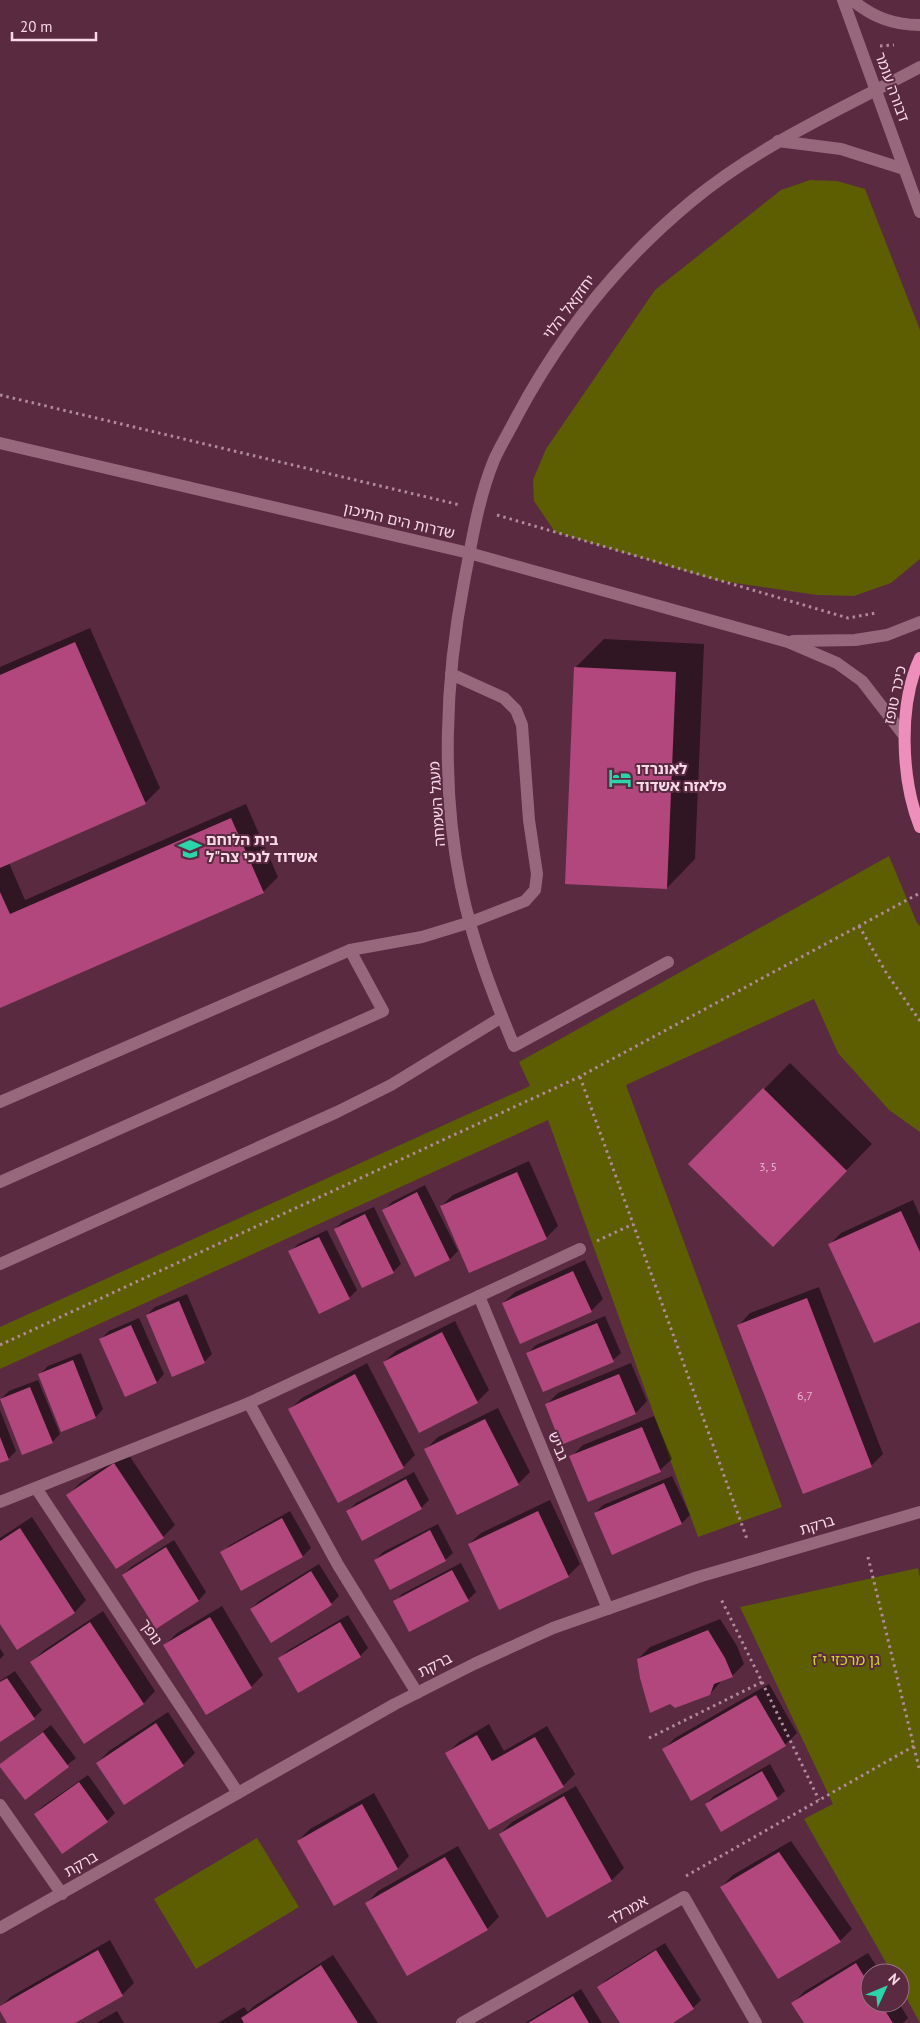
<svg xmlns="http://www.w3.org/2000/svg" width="920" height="2023" viewBox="0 0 920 2023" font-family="'PT Sans','Noto Sans Hebrew',sans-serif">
<rect width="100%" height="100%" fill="#5a2a41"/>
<g fill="#5c5e01">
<polygon points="810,180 837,181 865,189 920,330 920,559 891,583 854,596 817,595 715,580 555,532 534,501 533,480 546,449 655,290 781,190"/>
<polygon points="889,856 917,923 920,926 920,1132 889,1110 838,1053 814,999 626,1085 782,1507 698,1537 548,1120 0,1369 0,1327 530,1086 519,1062"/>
<polygon points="918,1568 920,1577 920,2023 900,1986 900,1973 892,1973 804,1819 833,1804 740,1607"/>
<polygon points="257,1838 299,1907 196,1969 154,1899"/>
</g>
<g fill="#0007">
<polygon points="90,628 160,788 145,803 9,863 25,900 246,804 278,877 263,892 0,1007 0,667"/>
<polygon points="604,639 704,644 695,859 667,888 575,668"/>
<polygon points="790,1063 872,1144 773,1245 690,1164"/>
<polygon points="529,1161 558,1226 546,1238 441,1206 453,1195"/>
<polygon points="425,1185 458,1251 450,1259 416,1275 384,1210 392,1202"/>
<polygon points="913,1200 920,1216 920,1321 829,1245 841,1233"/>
<polygon points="374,1207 401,1264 393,1272 335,1229 343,1221"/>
<polygon points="327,1230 357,1290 349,1298 290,1252 298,1244"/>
<polygon points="585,1260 603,1299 591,1311 503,1303 515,1292"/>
<polygon points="819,1287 883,1454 871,1466 739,1325 750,1313"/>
<polygon points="187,1294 212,1354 204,1362 147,1315 155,1307"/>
<polygon points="605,1316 621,1353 613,1360 544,1390 528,1353 536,1345"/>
<polygon points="139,1318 164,1374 157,1382 101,1339 109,1331"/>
<polygon points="455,1321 489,1390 477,1402 384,1362 396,1351"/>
<polygon points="81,1353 103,1409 96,1417 62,1430 40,1374 48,1366"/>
<polygon points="367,1363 415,1455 403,1467 290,1409 302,1398"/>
<polygon points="631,1363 647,1401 636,1413 562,1443 546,1405 558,1393"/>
<polygon points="38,1380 60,1434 52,1442 1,1399 9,1391"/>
<polygon points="498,1408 530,1472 518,1484 426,1449 438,1437"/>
<polygon points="0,1410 16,1451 9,1458 0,1462"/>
<polygon points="654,1416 672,1459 660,1470 589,1500 571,1457 583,1445"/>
<polygon points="127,1452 175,1525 163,1537 68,1495 80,1483"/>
<polygon points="414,1472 429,1500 421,1508 348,1511 356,1503"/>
<polygon points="672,1476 690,1515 682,1523 613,1553 595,1513 603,1505"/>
<polygon points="550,1500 580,1564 568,1576 469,1544 481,1533"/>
<polygon points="290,1511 311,1548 303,1556 242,1589 222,1553 230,1545"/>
<polygon points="32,1517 86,1600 75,1612 18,1649 0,1622 0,1538"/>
<polygon points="438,1524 453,1553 445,1560 375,1560 383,1552"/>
<polygon points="174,1540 206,1592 199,1600 156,1627 123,1575 131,1567"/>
<polygon points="461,1563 476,1592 468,1600 395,1602 402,1594"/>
<polygon points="319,1564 339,1596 331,1604 271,1641 251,1609 259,1601"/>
<polygon points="222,1606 263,1675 251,1687 206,1714 165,1645 177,1633"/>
<polygon points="103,1611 155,1691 144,1703 84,1742 31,1663 43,1651"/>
<polygon points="348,1615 368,1648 360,1656 279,1659 287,1651"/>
<polygon points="720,1619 737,1646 744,1664 732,1676 723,1679 710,1694 638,1659 650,1647"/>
<polygon points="0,1648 4,1655 0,1659"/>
<polygon points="15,1671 42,1710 34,1718 0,1741 0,1681"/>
<polygon points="769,1684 797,1733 785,1745 663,1750 675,1738"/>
<polygon points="168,1712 195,1753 183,1765 97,1763 109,1751"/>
<polygon points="489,1724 504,1751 547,1726 575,1774 563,1786 447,1753 459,1742"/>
<polygon points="51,1725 76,1758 25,1798 0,1765"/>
<polygon points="770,1764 785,1791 777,1798 706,1804 714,1796"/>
<polygon points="88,1775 115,1813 107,1821 35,1814 43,1806"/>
<polygon points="576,1786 624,1868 612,1880 547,1917 500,1834 512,1822"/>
<polygon points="374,1793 409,1856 398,1868 334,1904 298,1841 310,1829"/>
<polygon points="791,1841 852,1929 840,1941 721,1887 733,1875"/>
<polygon points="458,1846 499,1917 487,1929 367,1903 378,1891"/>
<polygon points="110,1940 134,1983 122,1995 73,2023 8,2023 0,2007 12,1996"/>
<polygon points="665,1943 701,2000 693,2008 670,2023 621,2023 598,1988 606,1980"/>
<polygon points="868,1953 881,1973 870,1973 870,2003 899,2003 908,2018 903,2023 805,2023 793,2003 805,1991"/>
<polygon points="333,1955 378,2023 218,2023 244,2007 248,2012 254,2006"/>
<polygon points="581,1989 602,2023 525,2023"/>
<polygon points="117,2011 124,2023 96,2023"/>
</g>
<g fill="#b1477d">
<polygon points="75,642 146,804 0,868 0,675"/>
<polygon points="574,667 676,672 667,889 565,884"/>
<polygon points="231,818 264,893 0,1008 0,892 10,914"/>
<polygon points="763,1088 847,1171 773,1247 688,1164"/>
<polygon points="517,1172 547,1239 469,1273 440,1206"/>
<polygon points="417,1192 450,1260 415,1277 382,1210"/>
<polygon points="901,1211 920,1252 920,1322 874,1343 828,1244"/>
<polygon points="365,1214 394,1273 362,1288 334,1229"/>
<polygon points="319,1237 350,1299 319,1314 288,1251"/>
<polygon points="573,1271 592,1312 520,1344 502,1303"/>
<polygon points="807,1298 872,1467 803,1494 737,1325"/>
<polygon points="179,1301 205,1363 172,1377 146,1315"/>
<polygon points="597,1323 614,1362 543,1392 526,1353"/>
<polygon points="131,1325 157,1383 125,1397 99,1339"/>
<polygon points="442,1332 478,1403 419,1433 383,1362"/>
<polygon points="73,1360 96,1418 61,1432 38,1374"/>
<polygon points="355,1374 404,1468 338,1503 288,1409"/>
<polygon points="619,1374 636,1414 561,1445 545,1404"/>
<polygon points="30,1387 53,1443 22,1455 0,1399"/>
<polygon points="485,1419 519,1485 457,1515 424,1449"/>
<polygon points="642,1427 661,1472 588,1502 569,1456"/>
<polygon points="0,1437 9,1460 0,1463"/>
<polygon points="114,1463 164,1538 116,1569 66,1495"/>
<polygon points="406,1479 422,1509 362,1541 346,1511"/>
<polygon points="664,1483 682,1524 612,1555 594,1513"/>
<polygon points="538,1511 569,1577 499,1610 468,1544"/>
<polygon points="282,1518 303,1557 241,1591 220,1552"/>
<polygon points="20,1528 75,1613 17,1650 0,1624 0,1541"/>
<polygon points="430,1530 446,1561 390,1590 374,1560"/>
<polygon points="166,1547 199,1601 156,1629 122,1575"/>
<polygon points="452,1570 469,1601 409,1632 393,1601"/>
<polygon points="311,1571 332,1605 271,1643 250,1609"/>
<polygon points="210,1617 252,1688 206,1715 163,1645"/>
<polygon points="90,1622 144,1704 84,1744 30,1662"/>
<polygon points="340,1622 361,1657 298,1693 278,1658"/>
<polygon points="708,1630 725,1658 733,1677 714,1684 710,1695 675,1708 670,1704 650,1713 640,1678 637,1659"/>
<polygon points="7,1678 35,1719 0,1742 0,1682"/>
<polygon points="756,1695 786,1746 691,1801 662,1749"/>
<polygon points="156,1723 184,1766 124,1805 96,1763"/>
<polygon points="43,1732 69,1767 25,1800 0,1767 0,1764"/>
<polygon points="477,1735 492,1761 535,1737 564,1787 489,1830 445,1753"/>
<polygon points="762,1771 778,1799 721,1832 705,1804"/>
<polygon points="79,1782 108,1822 62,1854 34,1814"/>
<polygon points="564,1796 612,1881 547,1918 499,1834"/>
<polygon points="362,1804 398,1869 334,1906 297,1841"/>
<polygon points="779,1852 841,1942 778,1979 720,1887"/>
<polygon points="445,1857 488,1930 407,1976 365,1903"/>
<polygon points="98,1950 123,1996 75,2023 7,2023 0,2011 0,2006"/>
<polygon points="656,1950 694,2009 673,2023 620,2023 597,1987"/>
<polygon points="856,1963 870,1986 870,2003 880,2003 893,2023 804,2023 791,2003"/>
<polygon points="321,1965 358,2023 244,2023 241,2018"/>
<polygon points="573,1996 589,2023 528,2023"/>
</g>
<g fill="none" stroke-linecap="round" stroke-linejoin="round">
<g stroke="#b18a9b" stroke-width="3" stroke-dasharray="2.5 4" stroke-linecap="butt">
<polyline points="880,46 894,45"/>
<polyline points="0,395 460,505"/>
<polyline points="497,515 848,618 876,613"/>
<polyline points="859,926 887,974 920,1021"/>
<polyline points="580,1077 747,1539"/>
<polyline points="597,1241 633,1224"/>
<polyline points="0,1345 579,1077 920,893"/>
<polyline points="868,1557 920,1772"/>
<polyline points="762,1682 819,1800"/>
<polyline points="649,1738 762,1682 721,1599"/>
<polyline points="686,1876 914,1746"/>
</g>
<g stroke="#97677c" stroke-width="12">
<polyline points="843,0 920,212"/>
<path d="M852,0C873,17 893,25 920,25"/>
<polyline points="778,141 841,149 904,169"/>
<polyline points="0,443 469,553 788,642 837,663 862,681 903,734"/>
<polyline points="793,641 855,640 887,635 920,622"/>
<path d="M668,962L514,1046C493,995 472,941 461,886C441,789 445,680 464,582C472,541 478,499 494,460C500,446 509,432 516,418C560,335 620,260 693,200C761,144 842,109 920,67"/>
<polyline points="0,1102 350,950 422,937 471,922 525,901 535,890 537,874 529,820 522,725 516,710 504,698 451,674"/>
<polyline points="0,1182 383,1011 350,950"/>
<polyline points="0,1264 337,1112 391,1085 502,1017"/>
<polyline points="479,1296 608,1609"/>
<polyline points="249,1403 338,1565 417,1693"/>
<polyline points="36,1488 238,1793"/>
<polyline points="0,1502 249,1403 580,1249"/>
<polyline points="0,1805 62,1894"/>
<polyline points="0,1928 395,1704 474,1664 553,1628 698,1577 920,1512"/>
<polyline points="462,2023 684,1897 756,2023"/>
</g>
<path stroke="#ee8ebb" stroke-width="12" d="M920,658C898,705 901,779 920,827"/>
</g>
<defs>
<symbol id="hotel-bare" viewBox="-9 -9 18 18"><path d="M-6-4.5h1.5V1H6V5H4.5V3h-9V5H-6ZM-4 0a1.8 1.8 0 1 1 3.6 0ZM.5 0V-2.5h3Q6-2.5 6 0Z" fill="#2bd5ac" stroke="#5a2a41" stroke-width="2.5" paint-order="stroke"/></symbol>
<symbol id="school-bare" viewBox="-9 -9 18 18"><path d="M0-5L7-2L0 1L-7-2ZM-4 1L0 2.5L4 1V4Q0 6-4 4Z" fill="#2bd5ac" stroke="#5a2a41" stroke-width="2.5" paint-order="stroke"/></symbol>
</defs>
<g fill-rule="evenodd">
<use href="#hotel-bare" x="604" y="762" width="32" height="32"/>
<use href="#school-bare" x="174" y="833" width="32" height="32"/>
</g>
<g text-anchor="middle" stroke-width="4" stroke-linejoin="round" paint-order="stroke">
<g font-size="12" fill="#e6b4cb">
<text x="768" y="1171">3, 5</text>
<text x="805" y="1400">6,7</text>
</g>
<g font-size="15" fill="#f8d9e5" stroke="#5a2a41">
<text transform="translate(892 87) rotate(70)" y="5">דבורה עומר</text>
<text transform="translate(569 307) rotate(-53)" y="5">יחזקאל הלוי</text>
<text transform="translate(399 521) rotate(13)" y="5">שדרות הים התיכון</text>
<text transform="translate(895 695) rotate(-78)" y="5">כיכר טופז</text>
<text transform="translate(437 804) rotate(-94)" y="5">מעגל השמחה</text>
<text transform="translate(558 1446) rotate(68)" y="5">גביש</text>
<text transform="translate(817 1525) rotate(-17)" y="5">ברקת</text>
<text transform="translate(151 1632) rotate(56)" y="5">נופך</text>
<text transform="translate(435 1665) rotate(-27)" y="5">ברקת</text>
<text transform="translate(81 1864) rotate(-30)" y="5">ברקת</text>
<text transform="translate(628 1910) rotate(-30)" y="5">אמרלד</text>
</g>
<g font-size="15" font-weight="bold" fill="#f8d9e5" stroke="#5a2a41" text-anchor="start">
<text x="636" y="774">לאונרדו<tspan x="636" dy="17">פלאזה אשדוד</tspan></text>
<text x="206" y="845">בית הלוחם<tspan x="206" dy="17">אשדוד לנכי צה"ל</tspan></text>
</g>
<g font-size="15" fill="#d2d724" stroke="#5a2a41">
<text x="846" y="1665">גן מרכזי י"ז</text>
</g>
</g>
<g transform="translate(885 1988) rotate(46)"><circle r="24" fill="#5a2a41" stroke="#997083"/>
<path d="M0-4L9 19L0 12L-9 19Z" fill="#2bd5ac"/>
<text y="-8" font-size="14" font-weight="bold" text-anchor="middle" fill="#f8d9e5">N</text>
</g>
<path d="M12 32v8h84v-8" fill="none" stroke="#f8d9e5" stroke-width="2.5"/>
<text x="20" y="32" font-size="15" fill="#f8d9e5" stroke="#5a2a41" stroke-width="4" paint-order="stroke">20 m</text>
</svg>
